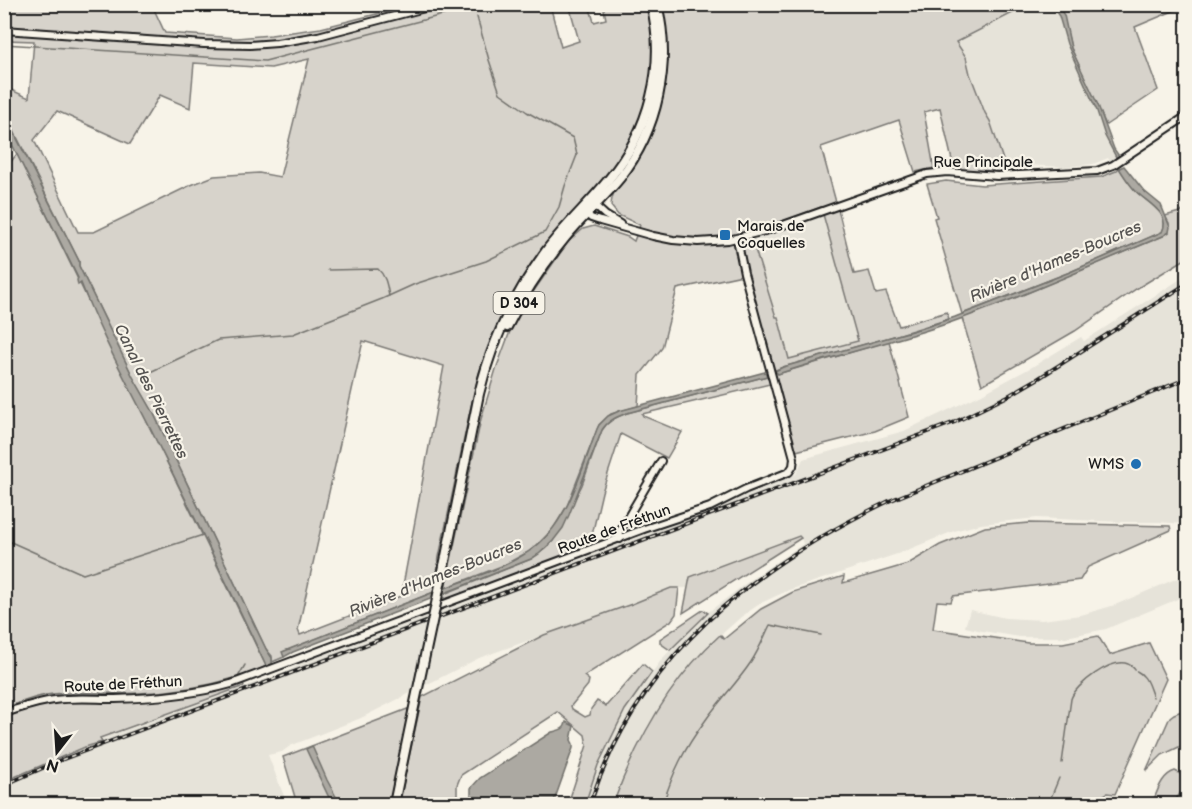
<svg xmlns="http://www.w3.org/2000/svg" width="1192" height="809" viewBox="0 0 1192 809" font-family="'Balsamiq Sans',sans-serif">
<rect width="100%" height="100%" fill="#f7f3e8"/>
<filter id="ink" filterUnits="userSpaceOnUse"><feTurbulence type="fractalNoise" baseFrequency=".0167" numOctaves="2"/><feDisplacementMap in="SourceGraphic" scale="12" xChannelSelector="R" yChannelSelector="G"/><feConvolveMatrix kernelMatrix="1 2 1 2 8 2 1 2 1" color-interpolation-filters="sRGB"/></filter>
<g filter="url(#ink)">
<g fill="#e6e3d9">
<polygon points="1028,5 1039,5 1047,11 1055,10 1059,16 1067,44 1097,111 1105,136 1116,157 1110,161 1108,158 1093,164 1066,167 1024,165 1002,172 999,164 1004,162 990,121 985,113 970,74 966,57 956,42"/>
<polygon points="821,207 858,341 789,359 778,317 776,318 749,230 778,223"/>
<polygon points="1187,275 1187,531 1184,524 1159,522 1122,522 1037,518 981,524 954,531 900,553 789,590 761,603 741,617 705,649 680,679 647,727 625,773 613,804 585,804 598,765 625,710 662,659 702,617 754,577 803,544 801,538 690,577 687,588 671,588 632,604 479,658 361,718 290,746 282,752 268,755 287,804 5,804 5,774 251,684 284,673 302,663 703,513 796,474 803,459 904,431 982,394 1032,367 1081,337 1084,341"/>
<polygon points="1187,574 1187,595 1106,629 1066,637 1020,637 982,631 965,627 970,610 1005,618 1042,620 1081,615 1115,605"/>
</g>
<g fill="#d7d3cb" stroke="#7a7874" stroke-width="1.5" fill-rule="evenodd">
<path d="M5,5H152L165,33L237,38L271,35L321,28L412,5H550L561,47L579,41L569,5H589L594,22L606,19L603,5H647L653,38V67L649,91L643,110L630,141L619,161L551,238L519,285L503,315L479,373L469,415L439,557L434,592L283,652L284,657L272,662V656L266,649L152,410L133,377L79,266V261L5,113V91L9,89L29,98L34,41L5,40ZM309,59L280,177L259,173L214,176L191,185L94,232H78L34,140L57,111L130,144L160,95L190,108L194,63L271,68ZM363,341L444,366L401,596L300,635L298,630Z"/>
<path d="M660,5H1028L956,42L966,57L970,74L985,113L990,121L1004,163L999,164L1002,172L954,169L940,108L924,112L934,168L915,172L899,120L821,147L840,217L854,274L869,271L876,294L886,292L899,326L947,312L949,319L884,339L783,367L775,370L778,374L889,341L909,417L875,431L796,451L747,274L677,289L662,348L640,375L638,406L611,414L599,425L567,506L553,529L537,545L528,552L504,565L445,588L481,419L496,369L512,326L524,305L568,242L583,229L594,226L628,237L634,241L640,225L618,215L611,206C612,185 626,180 635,164C658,124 668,87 666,41C665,29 662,16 660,5ZM821,207L858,341L789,359L778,317H776L749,230L778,223Z"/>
<polygon points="1057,5 1187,5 1187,11 1185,6 1135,27 1158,90 1106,125 1071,48 1063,15"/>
<polygon points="17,154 266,666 242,678 244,686 100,738 102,742 85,747 5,781 5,710 9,708 5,705 4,170"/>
<path d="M1119,168C1124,176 1132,189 1140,195C1150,204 1171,215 1162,232L1070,272L962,314L934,218L937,217L927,184L946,181L982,185L1101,177L1116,171Z"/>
<polygon points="1187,210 1187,258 1136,289 1075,331 982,385 962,318 1022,295 1163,236 1169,232 1169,223 1165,216"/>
<path d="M767,376L770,384L642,414L643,416L682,432L667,458L621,434L602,492L589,548L444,601V594L531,559L545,549L553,541L582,485L602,430C608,420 617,417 627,413Z"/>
<path d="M1029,523L1170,526L1171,530L1088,567L1080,580L953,596L951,602L937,601L933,629L1028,643H1063L1098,636L1110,655L1149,643L1166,679L1115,794L1107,793L1091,804H613C636,742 670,680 720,635L724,639L761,609L793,592L844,576L843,583L908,564L940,545L985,527Z"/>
<polygon points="799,536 801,538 683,613 690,577"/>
<polygon points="671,588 679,588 676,614 671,621 584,676 589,680 588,685 571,706 572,709 585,717 590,715 591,709 597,701 606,706 643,664 652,672 625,710 598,765 585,804 568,804 587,745 585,735 558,712 461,775 457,785 457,804 399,804 422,697 544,635 632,604"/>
<polygon points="703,610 708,613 670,650 660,643 660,639"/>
<polygon points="410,708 391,804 297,804 283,757"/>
<polygon points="1187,709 1187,742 1181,746 1162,755 1146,771 1170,717 1174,714"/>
<path d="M1175,771C1192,778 1181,794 1172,804H1152C1157,793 1161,775 1175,771Z"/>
</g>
<g fill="#aca9a2" stroke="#72716c" stroke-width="1.5">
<polygon points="1051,5 1057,5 1064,15 1071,48 1098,105 1114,149 1119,156 1116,157 1105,136 1097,111 1067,44 1059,16"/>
<path d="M4,113L79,261V266L133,377L152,410L266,649L272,658V664L266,666C230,589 192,512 154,436C129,386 101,336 81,283L78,285L77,280L78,278L5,130Z"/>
<path d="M1124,166L1144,191L1161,205L1170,227L1169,232L1163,236C1093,265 1023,297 952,322C895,342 835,355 778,374L775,371L783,367L926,327L955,317L1070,272L1162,232C1171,215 1150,204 1140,195C1132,189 1124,176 1119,168Z"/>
<path d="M765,372L767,376L627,413C617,417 608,420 602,430L569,515L563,528L553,541L539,554L531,559L442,594L443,589C471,578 503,569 528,552C568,526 581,471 597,429L599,425L608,416L619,411Z"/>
<polygon points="434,592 433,598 293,652 284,657 282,652"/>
<path d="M566,722L574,726L571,740L573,744V748L553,804H471V788L480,778L552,732C559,730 565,730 566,722Z"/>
<polygon points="312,746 327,780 340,804 332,804 306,749"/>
</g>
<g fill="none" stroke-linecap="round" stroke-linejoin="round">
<g stroke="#72716c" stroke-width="1.5">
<polyline points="4,44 265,61 485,4"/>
<path d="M328,270L378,269C386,276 387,286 389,296"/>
<polyline points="148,373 218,340 293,334 382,299 415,284 486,261 545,232 559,207 565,186 577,155 573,138 527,112 500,93 489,60 477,17"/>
<polyline points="4,539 83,574 203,535"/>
<polyline points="69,702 115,702"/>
<polyline points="126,702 174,699"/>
<path d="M6,707C19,703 32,698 46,695C76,690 107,695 138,693C172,692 205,687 238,677L245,665"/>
<polyline points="4,717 29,708"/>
<path d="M1062,763L1071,699C1075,685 1112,657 1128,664C1129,664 1135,669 1135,670C1138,672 1141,673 1143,676C1148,680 1150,691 1153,697"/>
<path d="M663,804C673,772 684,749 705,721C719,701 737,683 751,662C759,650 764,637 770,625L821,635"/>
<polyline points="1041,804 1050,800 1059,778"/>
</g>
<defs>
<g id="minor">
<polyline points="4,30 204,44 250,45 277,43 318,36 440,4"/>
<polyline points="592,203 605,215 620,224"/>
<polyline points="585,212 591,218 600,221 653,236 673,240 698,242 728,240 769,230 927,174 947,172 997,176 1097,171 1113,165 1188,115"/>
<polyline points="620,539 618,534 661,461"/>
<path d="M4,713C21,708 37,702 54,700C74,697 95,699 115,699C154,698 193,695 231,684L644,529L710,507L746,489L789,472L793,466L794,458L744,273L737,239"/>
</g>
<g id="major">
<path d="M507,327C523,295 542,266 565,238C582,217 603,199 620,178C658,130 672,64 657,4"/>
<path d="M444,566L479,394C491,342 515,294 546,251C565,225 589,204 609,179C649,131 667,66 651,4"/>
<polyline points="394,804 413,712"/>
</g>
</defs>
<use href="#minor" stroke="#1c1c1c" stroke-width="10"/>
<use href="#major" stroke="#1c1c1c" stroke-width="12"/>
<use href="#minor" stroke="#f7f3e8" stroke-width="6"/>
<use href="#major" stroke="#f7f3e8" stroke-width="8"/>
<defs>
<g id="rail">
<polyline points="4,785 61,760 955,422 1008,396 1039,378 1188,283"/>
<path d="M590,804C639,657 752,567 889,501L1188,378"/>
</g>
</defs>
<use href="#rail" stroke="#1c1c1c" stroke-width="4"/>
<use href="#rail" stroke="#f7f3e8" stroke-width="1.5" stroke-dasharray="4.5" stroke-linecap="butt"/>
<defs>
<polyline id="major-bridge" points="413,712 444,566"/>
</defs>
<use href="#major-bridge" stroke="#1c1c1c" stroke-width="12" stroke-linecap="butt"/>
<use href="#major-bridge" stroke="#f7f3e8" stroke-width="8"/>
</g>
</g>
<g fill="#1f6fb2" stroke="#f7f3e8" stroke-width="2">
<rect x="719" y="229" width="12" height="12" rx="3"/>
<circle cx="1136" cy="464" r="6"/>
</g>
<g text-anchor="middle" stroke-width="4.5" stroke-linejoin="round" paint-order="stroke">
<rect fill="#f7f3e8" stroke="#5e5c59" stroke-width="1.5" x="493.5" y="292" width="51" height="22" rx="4.5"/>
<g font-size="14" font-weight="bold" fill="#1c1c1c">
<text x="519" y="308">D 304</text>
</g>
<g font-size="15" fill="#1c1c1c" stroke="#f7f3e8">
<text x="983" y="167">Rue Principale</text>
<text transform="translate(614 529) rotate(-20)" y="5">Route de Fréthun</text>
<text transform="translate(123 684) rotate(-3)" y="5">Route de Fréthun</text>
</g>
<g font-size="15" fill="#1c1c1c" stroke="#f7f3e8" text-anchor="start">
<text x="737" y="231">Marais de<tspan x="737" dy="17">Coquelles</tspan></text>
<text x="1124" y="469" text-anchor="end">WMS</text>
</g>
<g font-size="16" font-style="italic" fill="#565452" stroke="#f7f3e8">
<text transform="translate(1055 261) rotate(-23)" y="6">Rivière d'Hames-Boucres</text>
<text transform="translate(152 391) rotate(64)" y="6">Canal des Pierrettes</text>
<text transform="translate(435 577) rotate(-22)" y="6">Rivière d'Hames-Boucres</text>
</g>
</g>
<rect width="1192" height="809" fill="none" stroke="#f7f3e8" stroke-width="24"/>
<rect x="12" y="12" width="1168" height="785" fill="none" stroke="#1c1c1c" stroke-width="2" filter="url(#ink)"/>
<g transform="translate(57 752) rotate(197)" stroke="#f7f3e8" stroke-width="4.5" paint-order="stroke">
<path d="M0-4.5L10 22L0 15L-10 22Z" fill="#1c1c1c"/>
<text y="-9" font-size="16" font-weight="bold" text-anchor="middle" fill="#1c1c1c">N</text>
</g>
</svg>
